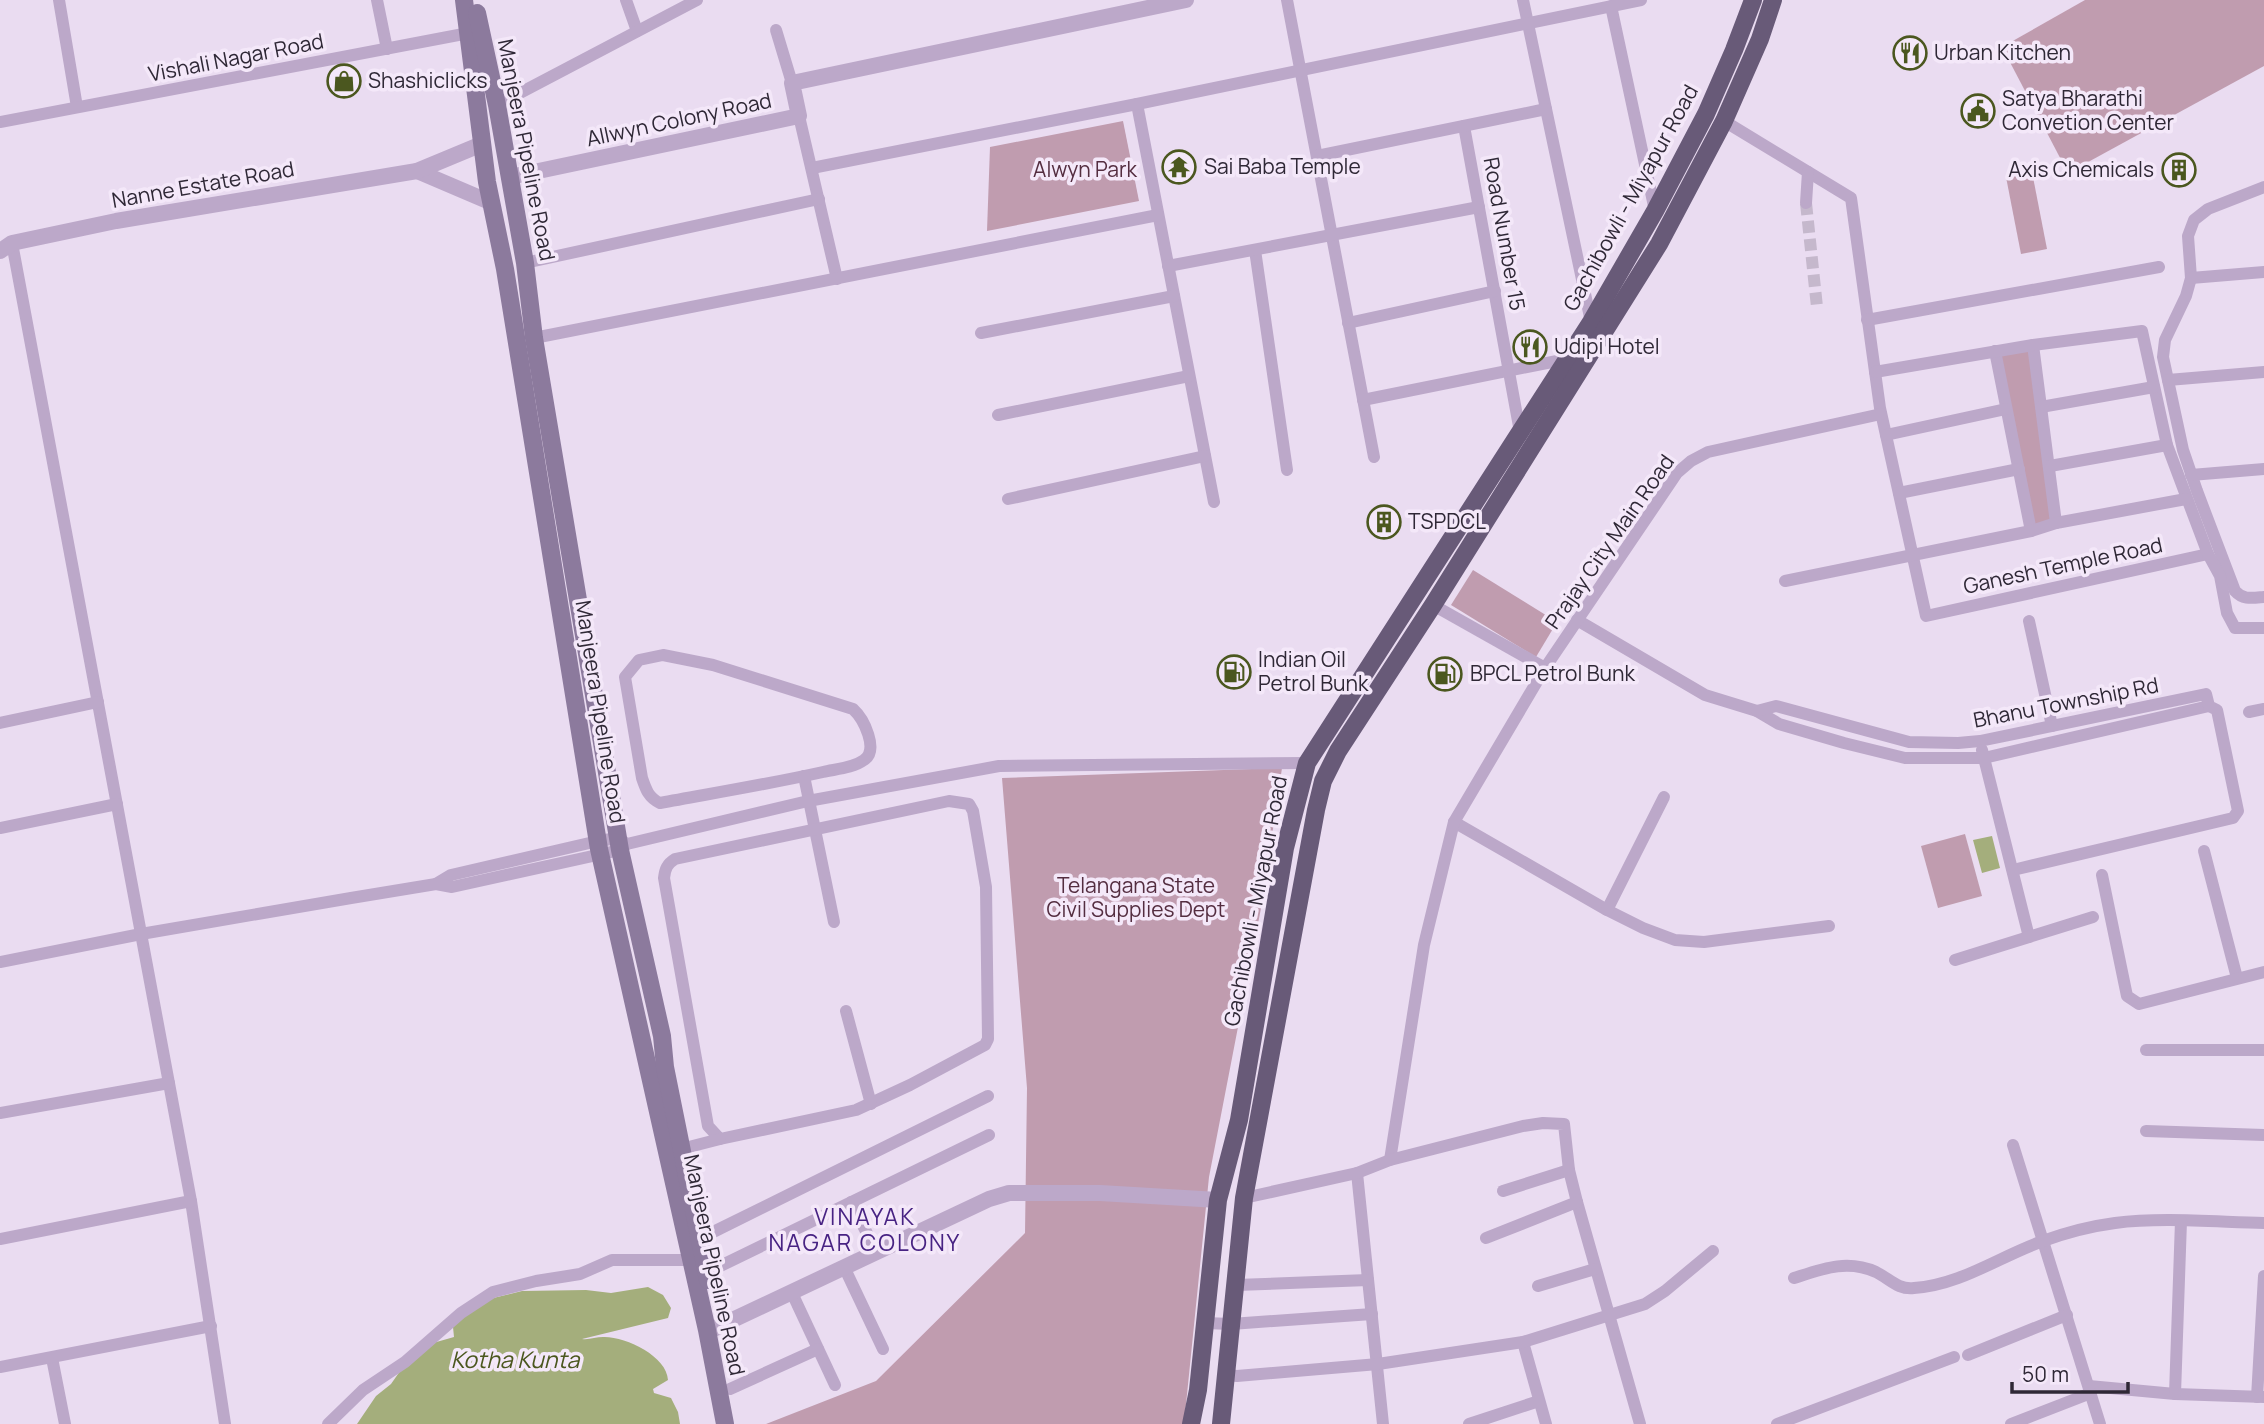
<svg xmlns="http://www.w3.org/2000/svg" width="2264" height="1424" viewBox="0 0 2264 1424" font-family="Manrope,sans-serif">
<rect width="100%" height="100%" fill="#eadcf1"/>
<g fill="#c09caf">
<polygon points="2085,0 2264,0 2264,66 2068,173 2002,47"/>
<polygon points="1123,121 1139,201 987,231 990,147"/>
<polygon points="2032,172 2047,249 2021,254 2006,177"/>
<polygon points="2033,345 2056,523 2031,531 1995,351"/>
<polygon points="1473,570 1557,622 1536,657 1451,605"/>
<polygon points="1282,768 1262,903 1209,1177 1184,1424 766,1424 876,1381 1025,1233 1027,1088 1002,778"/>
<polygon points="1965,834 1982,896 1938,908 1921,846"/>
</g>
<g fill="#a4ae7c">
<polygon points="1992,836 2000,868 1982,873 1973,840"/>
<path d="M648,1287L663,1295L671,1308L668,1318L582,1339C589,1340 596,1337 603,1337C625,1336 667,1356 668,1380L653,1389L654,1393L671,1398L678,1412L680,1424H357L376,1396L391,1384L405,1364L433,1343L454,1337L453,1327L457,1320L489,1299L522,1291L586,1290L611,1293Z"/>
</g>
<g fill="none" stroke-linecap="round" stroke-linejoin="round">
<polyline stroke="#c5b8cc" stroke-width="12" stroke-dasharray="12 6" stroke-linecap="butt" points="1806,203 1817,307"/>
<g stroke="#bca8c9" stroke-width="12">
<polyline points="59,0 77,107"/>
<polyline points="377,0 387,49"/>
<polyline points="626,0 637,31"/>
<polyline points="1287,0 1374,457"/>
<polyline points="1523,0 1591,322"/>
<polyline points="1611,6 1655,211"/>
<polyline points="776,30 792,83"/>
<polyline points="1137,104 1214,502"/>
<polyline points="497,105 697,0"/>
<polyline points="799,116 837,279"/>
<polyline points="1724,121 1851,198 1880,408 1926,616 2208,554"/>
<polyline points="0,122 474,32"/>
<polyline points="1464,126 1520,432"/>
<polyline points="1317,156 1546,109"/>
<polyline points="812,168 1137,104 1641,0"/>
<path d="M2264,187L2208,209L2194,220L2188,236L2191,278L2186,296L2165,340L2163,357L2183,450L2197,491L2235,591C2243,600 2252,598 2264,597"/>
<polyline points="1806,203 1808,172"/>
<polyline points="12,243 191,1201 225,1424"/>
<polyline points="1255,250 1287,470"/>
<polyline points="525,263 819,199"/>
<polyline points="1168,266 1479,207"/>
<polyline points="2191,278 2264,272"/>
<polyline points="1867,320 2159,267"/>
<polyline points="1348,323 1495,291"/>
<polyline points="981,333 1174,296"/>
<polyline points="534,338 1158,215"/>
<polyline points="2033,345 2056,523"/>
<polyline points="1995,351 2031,531"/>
<polyline points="1875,372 2033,345 2142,331 2167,445 2208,554 2220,576 2227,613 2235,628 2264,628"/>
<polyline points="2168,380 2264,372"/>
<polyline points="1363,400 1567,359"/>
<polyline points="2041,407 2154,387"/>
<polyline points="998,415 1189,376"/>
<polyline points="1886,435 2006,409"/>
<polyline points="2050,466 2167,445"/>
<polyline points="2191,475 2264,469"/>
<polyline points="1899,493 2019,469"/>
<polyline points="1008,499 1205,456"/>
<polyline points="1785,581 2031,531 2056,523 2186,499"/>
<polyline points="1433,605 1545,668"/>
<polyline points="1577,620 1705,695 1757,711 1779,724 1844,743 1905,758 1984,758 2209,706"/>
<polyline points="2029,621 2052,726"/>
<path d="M663,655L713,665L853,709C864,719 879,750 864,760C853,768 836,769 823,772C769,784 714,793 660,803C649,798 646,790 642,778L625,677L639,660Z"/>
<polyline points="1757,711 1776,706 1909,742 1958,743 1980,741 2206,694 2209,706 2217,710 2238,811 2233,818 2013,870"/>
<polyline points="2249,712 2264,709"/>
<polyline points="0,723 98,702"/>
<polyline points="1982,750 2029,937"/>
<polyline points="804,776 834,922"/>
<path d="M949,801L969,804L973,811L986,887L988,1039L985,1045L910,1085L856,1110L720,1139L708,1126L664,878C665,869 667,864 675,859Z"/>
<polyline points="1454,822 1607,910 1643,928 1675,940 1704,942 1829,926"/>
<polyline points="0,828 117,804"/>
<polyline points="2204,851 2237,978"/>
<polyline points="2102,875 2127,996 2139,1004 2264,972"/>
<polyline points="436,884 451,875 598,841 618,838 624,842"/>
<polyline points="1607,910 1664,797"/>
<polyline points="1955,960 2093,917"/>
<polyline points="0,962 141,934 351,898 436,884 452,887 620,850 627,844 808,801 999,766 1307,763"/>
<polyline points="846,1011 871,1104"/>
<polyline points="2146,1050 2264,1050"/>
<polyline points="0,1113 169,1083"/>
<polyline points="2146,1131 2264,1135"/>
<polyline points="2013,1145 2100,1424"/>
<polyline points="681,1149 720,1139"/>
<polyline points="1390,1160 1424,945 1454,822 1545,668 1677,473 1691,461 1708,452 1881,414"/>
<polyline points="1357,1173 1383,1424"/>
<polyline points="1503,1191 1569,1170"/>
<polyline points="1244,1198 1357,1173 1390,1160 1523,1126 1543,1123 1564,1124 1569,1170 1577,1202 1640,1424"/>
<polyline points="851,1202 877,1253"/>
<polyline points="1486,1238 1577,1202"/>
<polyline points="0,1239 191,1201"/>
<polyline points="699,1239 988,1096"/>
<polyline points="845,1269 883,1349"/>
<polyline points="706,1273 989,1135"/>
<path d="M1794,1278C1822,1269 1847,1259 1876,1272C1890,1279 1898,1290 1914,1288C1961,1285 2000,1256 2043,1241C2065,1233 2092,1226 2115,1223C2161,1217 2217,1222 2264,1223"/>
<polyline points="1236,1285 1368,1280"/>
<polyline points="1538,1286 1595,1269"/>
<polyline points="792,1293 835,1385"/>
<polyline points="1205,1323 1231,1324 1372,1314"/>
<polyline points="1523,1342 1546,1424"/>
<polyline points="1968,1355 2067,1315"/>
<polyline points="52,1358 65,1424"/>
<polyline points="0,1367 211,1326"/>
<polyline points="1226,1375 1237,1376 1378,1364 1523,1342 1645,1304 1665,1291 1713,1251"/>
<polyline points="2089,1386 2175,1394 2264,1397"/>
<polyline points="730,1389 818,1349"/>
<polyline points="2175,1394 2181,1221"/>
<polyline points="2257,1397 2264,1276"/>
<polyline points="328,1424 363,1390 405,1362 461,1313 493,1292 536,1281 580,1274 612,1260 691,1260"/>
<polyline points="1469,1424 1539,1401"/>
<polyline points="1777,1424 1954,1357"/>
<polyline points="2011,1424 2091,1393"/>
</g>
<g stroke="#bca8c9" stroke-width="16">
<polyline points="417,171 492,203"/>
<polyline points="510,177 799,116 792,83 1186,0"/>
<polyline points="0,251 12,243 116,221 417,171 482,144"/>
<polyline points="707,1332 989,1199 1009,1193 1100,1193 1218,1200"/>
</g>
<g stroke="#8c7a9d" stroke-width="18">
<polyline points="464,0 487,182 505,269 599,849 707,1330 725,1424"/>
<polyline points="477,13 497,105 525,263 534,338 620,850 662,1036 665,1067 708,1280"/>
</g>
<g stroke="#685a78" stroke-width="18">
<polyline points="1191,1424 1198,1390 1218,1200 1239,1120 1285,848 1307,763 1591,322 1655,211 1706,114 1734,50 1753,0"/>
<polyline points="1221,1424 1244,1198 1316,810 1323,781 1338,751 1433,605 1659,244 1724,121 1760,39 1773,0"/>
</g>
</g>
<defs>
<symbol id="restaurant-ring" viewBox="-11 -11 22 22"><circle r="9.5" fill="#f4e8f9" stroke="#4b571f" stroke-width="1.5"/><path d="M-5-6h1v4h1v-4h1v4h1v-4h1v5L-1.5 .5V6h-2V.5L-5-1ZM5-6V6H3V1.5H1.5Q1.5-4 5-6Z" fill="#4b571f"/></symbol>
<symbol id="shop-ring" viewBox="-11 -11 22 22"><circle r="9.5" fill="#f4e8f9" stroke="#4b571f" stroke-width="1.5"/><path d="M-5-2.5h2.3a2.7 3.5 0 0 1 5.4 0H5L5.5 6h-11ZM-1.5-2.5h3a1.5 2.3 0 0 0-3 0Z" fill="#4b571f"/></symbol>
<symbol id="civic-ring" viewBox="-11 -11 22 22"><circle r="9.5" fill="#f4e8f9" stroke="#4b571f" stroke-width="1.5"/><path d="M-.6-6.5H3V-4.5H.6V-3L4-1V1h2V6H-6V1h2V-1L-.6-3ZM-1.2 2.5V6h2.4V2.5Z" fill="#4b571f"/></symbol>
<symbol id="temple-ring" viewBox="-11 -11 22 22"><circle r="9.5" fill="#f4e8f9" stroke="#4b571f" stroke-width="1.5"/><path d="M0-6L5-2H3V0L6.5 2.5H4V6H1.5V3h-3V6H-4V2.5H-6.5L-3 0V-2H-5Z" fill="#4b571f"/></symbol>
<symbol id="building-ring" viewBox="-11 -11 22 22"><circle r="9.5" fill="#f4e8f9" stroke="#4b571f" stroke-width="1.5"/><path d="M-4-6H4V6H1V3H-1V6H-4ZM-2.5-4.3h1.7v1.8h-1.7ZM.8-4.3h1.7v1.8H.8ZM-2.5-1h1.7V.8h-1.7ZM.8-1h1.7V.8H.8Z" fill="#4b571f"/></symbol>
<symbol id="fuel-ring" viewBox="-11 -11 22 22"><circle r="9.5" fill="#f4e8f9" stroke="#4b571f" stroke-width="1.5"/><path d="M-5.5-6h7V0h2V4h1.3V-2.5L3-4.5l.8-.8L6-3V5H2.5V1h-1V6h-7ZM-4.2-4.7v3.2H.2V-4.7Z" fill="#4b571f"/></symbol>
</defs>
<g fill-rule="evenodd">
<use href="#restaurant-ring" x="1891" y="34" width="38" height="38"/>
<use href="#shop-ring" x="325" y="62" width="38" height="38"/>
<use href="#civic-ring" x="1959" y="92" width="38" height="38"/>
<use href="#temple-ring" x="1160" y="148" width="38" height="38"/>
<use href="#building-ring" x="2160" y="151" width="38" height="38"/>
<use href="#restaurant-ring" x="1511" y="328" width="38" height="38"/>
<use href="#building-ring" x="1365" y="503" width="38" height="38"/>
<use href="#fuel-ring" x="1215" y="653" width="38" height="38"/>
<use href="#fuel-ring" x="1426" y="655" width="38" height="38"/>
</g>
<g text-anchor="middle" stroke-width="7" stroke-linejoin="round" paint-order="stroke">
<g font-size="21" fill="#2f2836" stroke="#f4e8f9" text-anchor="start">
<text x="1934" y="60">Urban Kitchen</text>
<text x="368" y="88">Shashiclicks</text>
<text x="2002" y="106">Satya Bharathi<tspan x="2002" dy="24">Convetion Center</tspan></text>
<text x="1204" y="174">Sai Baba Temple</text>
<text x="2154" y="177" text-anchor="end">Axis Chemicals</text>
<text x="1554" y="354">Udipi Hotel</text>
<text x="1408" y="529">TSPDCL</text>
<text x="1258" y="667">Indian Oil<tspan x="1258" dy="24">Petrol Bunk</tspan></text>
<text x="1470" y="681">BPCL Petrol Bunk</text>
</g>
<g font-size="21" fill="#2f2836" stroke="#f4e8f9">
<text transform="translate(236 58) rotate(-11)" y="7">Vishali Nagar Road</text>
<text transform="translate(679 120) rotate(-12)" y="7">Allwyn Colony Road</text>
<text transform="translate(526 150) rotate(79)" y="7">Manjeera Pipeline Road</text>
<text transform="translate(203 185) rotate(-10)" y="7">Nanne Estate Road</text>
<text transform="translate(1631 198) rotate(-61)" y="7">Gachibowli - Miyapur Road</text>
<text transform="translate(1504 234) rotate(80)" y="7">Road Number 15</text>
<text transform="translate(1610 542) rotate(-55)" y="7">Prajay City Main Road</text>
<text transform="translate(2063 566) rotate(-12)" y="7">Ganesh Temple Road</text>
<text transform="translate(2066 703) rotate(-11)" y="7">Bhanu Township Rd</text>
<text transform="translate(600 712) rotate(81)" y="7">Manjeera Pipeline Road</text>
<text transform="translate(1256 901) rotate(-79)" y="7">Gachibowli - Miyapur Road</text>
<text transform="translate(714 1265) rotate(78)" y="7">Manjeera Pipeline Road</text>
</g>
<g font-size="21" fill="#542d40" stroke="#f4e8f9">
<text x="1085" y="177">Alwyn Park</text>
<text x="1136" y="893">Telangana State<tspan x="1136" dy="24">Civil Supplies Dept</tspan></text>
</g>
<g font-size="23" letter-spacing="2" fill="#482383" stroke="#f4e8f9">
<text x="865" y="1225">VINAYAK<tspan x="865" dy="26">NAGAR COLONY</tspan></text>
</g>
<g font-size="23" font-style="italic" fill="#4b571f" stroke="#f4e8f9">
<text x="515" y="1368">Kotha Kunta</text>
</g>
</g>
<path d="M2012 1382v10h116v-10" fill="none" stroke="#2f2836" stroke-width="3.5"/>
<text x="2022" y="1382" font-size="21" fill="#2f2836" stroke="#f4e8f9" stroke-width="5" paint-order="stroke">50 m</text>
</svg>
